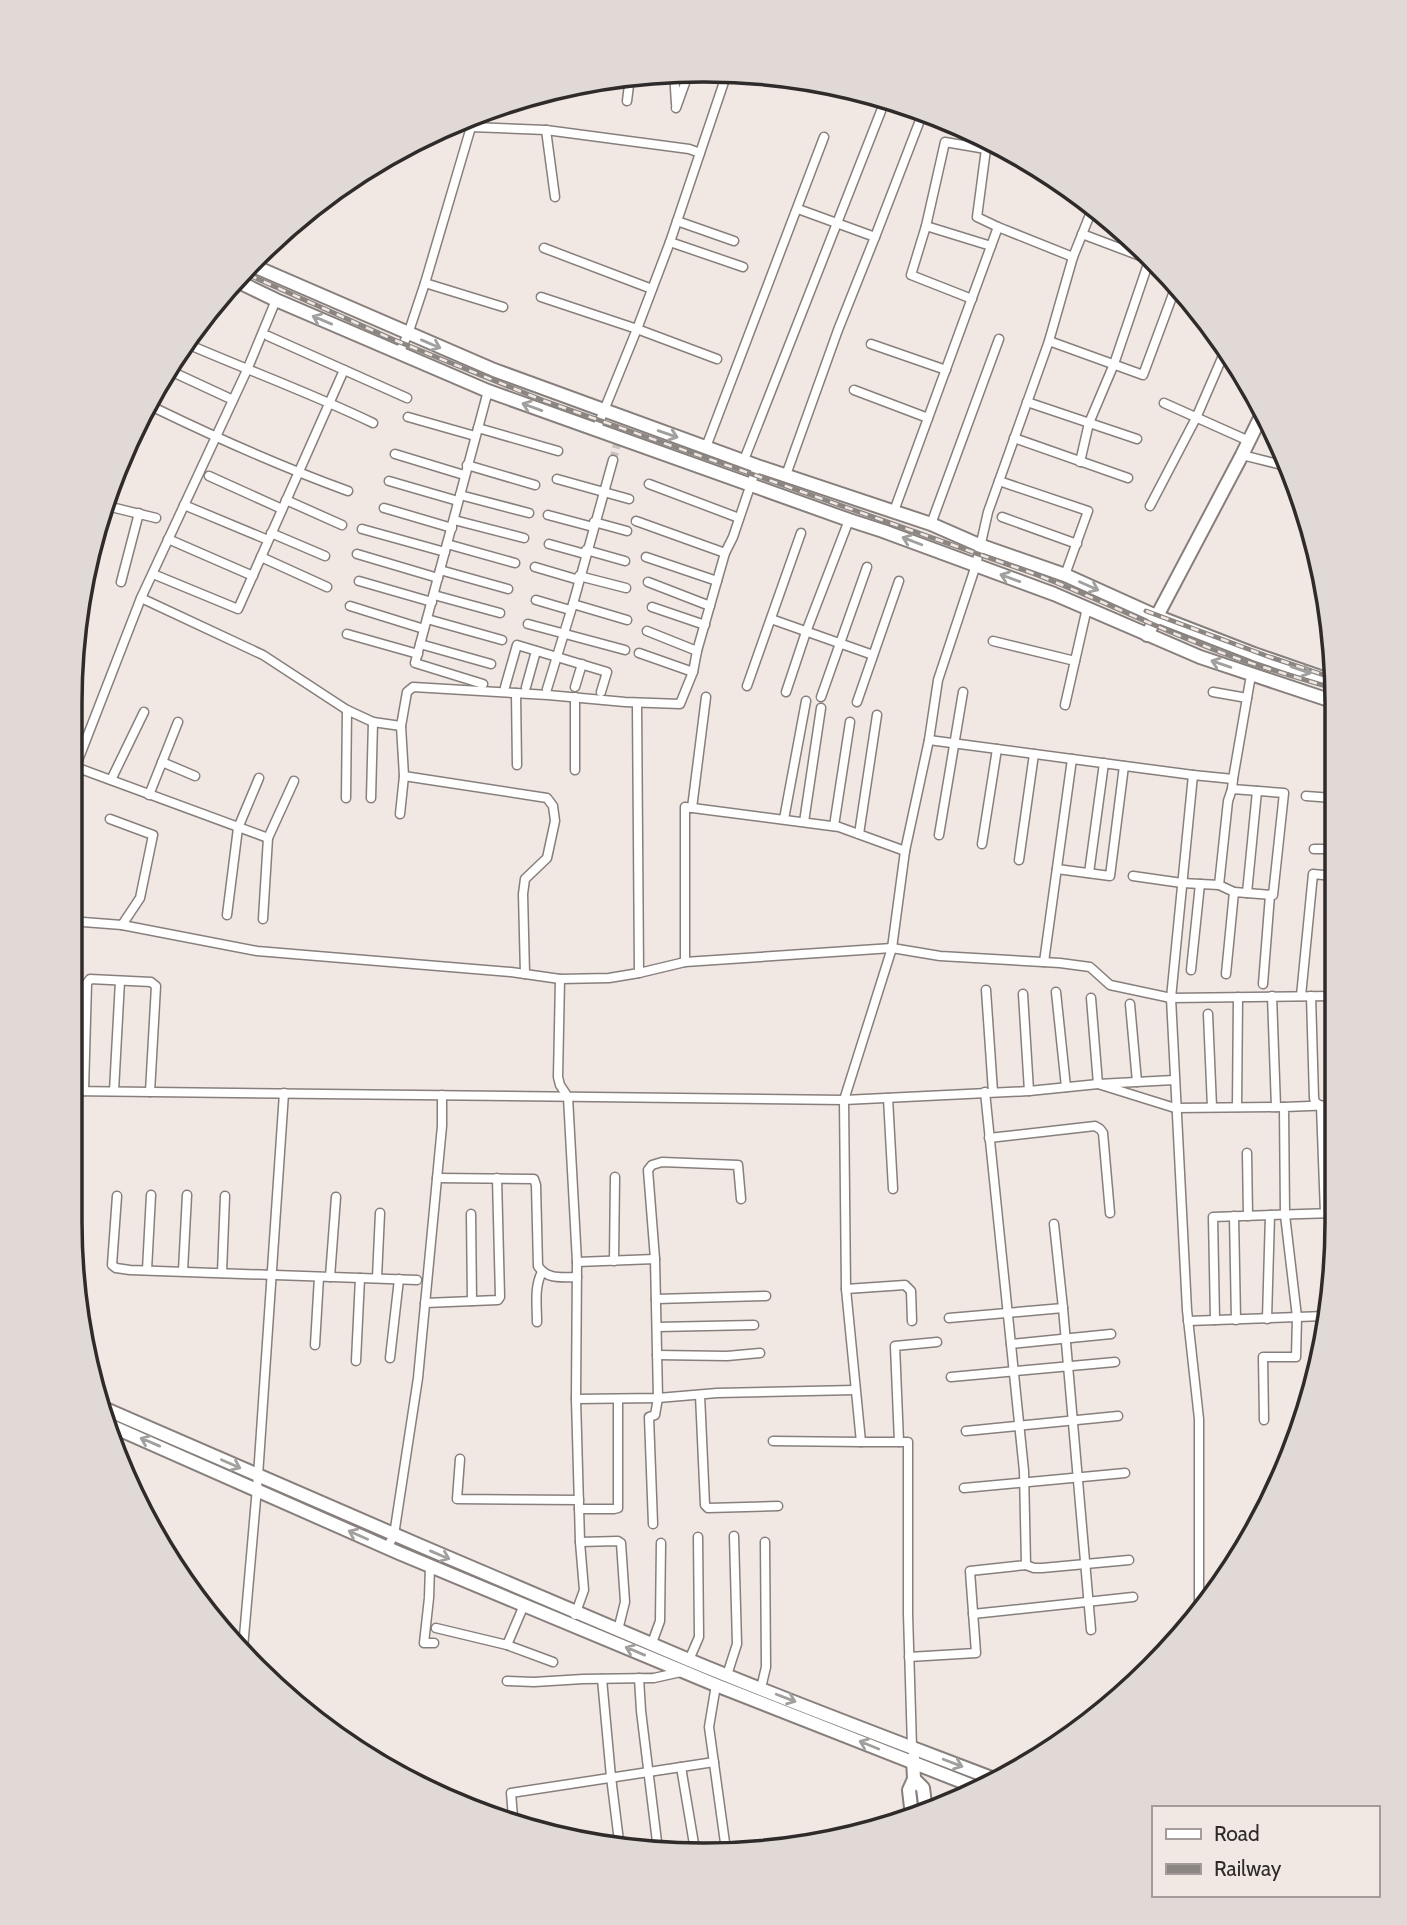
<svg xmlns="http://www.w3.org/2000/svg" width="1407" height="1925" viewBox="0 0 1407 1925" font-family="Cabin,sans-serif">
<rect width="100%" height="100%" fill="#f1e8e4"/>
<g fill="none" stroke-linecap="round" stroke-linejoin="round">
<polyline stroke="#cac2bf" stroke-width="8" stroke-dasharray="8 4" stroke-linecap="butt" points="613,460 617,444"/>
<defs>
<g id="street">
<polyline points="674,72 676,104"/>
<polyline points="643,75 674,78"/>
<polyline points="627,101 630,77"/>
<polyline points="676,108 689,72"/>
<polyline points="471,127 546,130 689,149 700,153"/>
<polyline points="546,130 555,197"/>
<polyline points="986,149 977,217 998,227"/>
<polyline points="677,221 734,241"/>
<polyline points="926,226 945,142 986,149 988,140"/>
<polyline points="1082,234 1151,260"/>
<polyline points="875,237 922,115"/>
<polyline points="670,242 743,267"/>
<polyline points="544,248 652,289"/>
<polyline points="425,283 503,307"/>
<polyline points="541,297 637,329 717,359"/>
<polyline points="972,299 911,275 926,226 991,246"/>
<polyline points="268,336 407,398"/>
<polyline points="1049,341 1143,375 1176,286"/>
<path d="M185,343C247,370 311,393 373,423"/>
<polyline points="871,344 946,370"/>
<polyline points="399,353 408,334 425,283 471,127 479,114"/>
<polyline points="177,374 233,400"/>
<polyline points="854,390 928,418"/>
<polyline points="1027,402 1137,439"/>
<polyline points="1164,403 1249,441"/>
<path d="M157,409C219,439 282,467 348,491"/>
<polyline points="408,417 475,436"/>
<polyline points="478,428 558,451"/>
<polyline points="596,430 637,329 670,242 727,73"/>
<polyline points="1014,438 1128,478"/>
<polyline points="706,447 824,137"/>
<polyline points="395,454 464,475"/>
<polyline points="1242,455 1290,467"/>
<polyline points="744,460 881,111"/>
<polyline points="1080,462 1089,423 1114,364 1150,258"/>
<polyline points="467,465 535,485"/>
<polyline points="786,475 838,330 875,237 798,209"/>
<polyline points="209,476 282,509"/>
<polyline points="557,479 629,499"/>
<polyline points="389,481 458,501"/>
<polyline points="999,481 1088,511 1065,575"/>
<polyline points="649,484 739,518"/>
<polyline points="460,495 529,513"/>
<polyline points="286,500 342,525"/>
<polyline points="184,505 268,540"/>
<polyline points="107,506 156,518"/>
<polyline points="1150,506 1196,418 1225,351"/>
<polyline points="384,508 452,528"/>
<polyline points="894,511 998,227 1073,257"/>
<polyline points="548,515 593,527"/>
<polyline points="1002,517 1077,544"/>
<polyline points="454,520 524,538"/>
<polyline points="636,521 725,553"/>
<polyline points="594,522 627,531"/>
<polyline points="931,524 999,339"/>
<polyline points="362,529 445,552"/>
<polyline points="271,533 325,556"/>
<polyline points="168,539 253,576"/>
<polyline points="447,544 515,563"/>
<polyline points="549,544 585,554"/>
<polyline points="586,550 625,561"/>
<polyline points="357,554 438,578"/>
<polyline points="261,557 327,587"/>
<polyline points="646,557 717,581"/>
<polyline points="535,567 579,580"/>
<polyline points="440,570 508,589"/>
<polyline points="153,574 238,609 344,370"/>
<polyline points="579,576 626,588"/>
<polyline points="359,581 432,602"/>
<polyline points="121,582 139,513"/>
<polyline points="648,582 710,606"/>
<polyline points="434,595 500,613"/>
<polyline points="141,598 263,655 347,710 373,722 401,726"/>
<polyline points="536,600 570,610"/>
<polyline points="573,604 627,620"/>
<polyline points="350,606 424,629"/>
<polyline points="652,607 705,625"/>
<polyline points="427,619 502,640"/>
<polyline points="771,619 873,655"/>
<polyline points="528,624 625,650"/>
<polyline points="647,631 697,651"/>
<polyline points="347,634 418,654"/>
<polyline points="993,641 1075,661"/>
<polyline points="420,644 491,664"/>
<polyline points="639,653 693,672"/>
<polyline points="483,684 415,663 488,391"/>
<polyline points="747,686 801,533"/>
<polyline points="505,687 517,645 607,672 601,692"/>
<polyline points="526,687 536,651"/>
<polyline points="575,687 582,664"/>
<polyline points="547,689 573,604 613,460"/>
<polyline points="786,692 806,632 849,520"/>
<polyline points="1213,692 1247,698"/>
<polyline points="516,693 517,765"/>
<polyline points="575,697 575,770"/>
<polyline points="821,697 867,567"/>
<polyline points="857,702 899,581"/>
<polyline points="1065,705 1087,608"/>
<polyline points="929,740 1193,775"/>
<polyline points="162,762 195,776"/>
<polyline points="70,765 268,838"/>
<polyline points="111,780 144,712"/>
<polyline points="70,781 141,598 247,370 276,300"/>
<polyline points="149,795 178,722"/>
<polyline points="1306,796 1333,798"/>
<polyline points="346,798 347,710"/>
<polyline points="371,798 373,722"/>
<polyline points="692,808 706,697"/>
<polyline points="400,814 404,776"/>
<polyline points="110,819 153,835 140,898 122,925 257,951 511,972 560,979 609,978 639,973 637,703"/>
<polyline points="784,819 806,701"/>
<polyline points="804,822 821,708"/>
<polyline points="834,826 850,722"/>
<polyline points="859,834 877,715"/>
<polyline points="939,835 963,692"/>
<polyline points="982,844 997,749"/>
<polyline points="1314,849 1333,849"/>
<polyline points="905,851 839,827 685,807 685,962 892,948 940,956 1060,963 1090,967 1110,985 1171,998 1334,996"/>
<polyline points="1019,860 1034,754"/>
<polyline points="1057,869 1110,876 1124,766"/>
<polyline points="1089,873 1104,763"/>
<polyline points="1133,876 1182,883 1219,885 1234,892 1273,895 1284,793 1232,789 1233,779"/>
<polyline points="1219,885 1228,801 1232,789"/>
<polyline points="1247,893 1257,791"/>
<polyline points="227,915 238,828 259,778"/>
<polyline points="263,919 268,838 294,781"/>
<polyline points="70,921 122,925"/>
<polyline points="1044,962 1072,759"/>
<polyline points="1191,970 1200,884"/>
<polyline points="639,973 685,962"/>
<polyline points="525,974 523,894 525,879 547,858 555,821 553,806 547,798 404,776 401,726 407,692 413,687 548,695 625,702 680,704 693,672 697,651 725,553 733,537 757,466"/>
<polyline points="1226,974 1234,892"/>
<polyline points="560,979 558,1077 560,1085 568,1097 577,1262 576,1399 580,1542 584,1590 575,1615"/>
<polyline points="1263,984 1270,895"/>
<polyline points="986,990 993,1092"/>
<polyline points="1056,992 1066,1087"/>
<polyline points="1023,994 1029,1091"/>
<polyline points="1272,996 1276,1107"/>
<polyline points="1301,996 1313,874 1333,876"/>
<polyline points="1311,996 1314,1098 1315,1102 1321,1106 1325,1213"/>
<polyline points="1091,998 1098,1084 1175,1108 1284,1107"/>
<polyline points="1130,1004 1137,1082"/>
<polyline points="1208,1014 1212,1107"/>
<polyline points="70,1091 844,1100 1029,1091 1098,1084 1174,1080"/>
<polyline points="84,1091 87,983 90,979 151,982 156,986 150,1092"/>
<polyline points="114,1091 120,981"/>
<polyline points="888,1098 893,1189"/>
<polyline points="1237,1107 1238,997"/>
<polyline points="989,1138 1095,1126 1100,1129 1103,1133 1110,1213"/>
<polyline points="1247,1153 1248,1216"/>
<path d="M437,1178L534,1179L536,1185L538,1266C547,1280 562,1277 577,1277"/>
<polyline points="117,1196 112,1265 116,1268 130,1270 417,1280"/>
<polyline points="471,1214 472,1301"/>
<polyline points="1234,1216 1236,1320"/>
<polyline points="655,1259 648,1170 652,1165 662,1162 738,1165 741,1199"/>
<polyline points="614,1261 615,1177"/>
<polyline points="577,1262 655,1259 658,1398 655,1415 649,1417 653,1524"/>
<polyline points="147,1270 151,1195"/>
<polyline points="183,1271 187,1195"/>
<polyline points="222,1273 225,1196"/>
<polyline points="330,1277 336,1197"/>
<polyline points="377,1278 380,1213"/>
<polyline points="846,1289 905,1285 911,1291 912,1321"/>
<polyline points="656,1299 766,1296"/>
<polyline points="425,1303 498,1300 500,1297 497,1178"/>
<polyline points="1063,1308 1091,1630"/>
<polyline points="949,1318 1063,1308 1054,1224"/>
<polyline points="1267,1319 1270,1215"/>
<polyline points="1215,1320 1213,1217 1334,1213 1335,1266"/>
<polyline points="1188,1321 1325,1316"/>
<path d="M537,1322C537,1305 534,1287 542,1272"/>
<polyline points="657,1327 754,1325"/>
<polyline points="1011,1344 1111,1334"/>
<polyline points="315,1345 319,1277"/>
<polyline points="657,1355 727,1356 760,1353"/>
<polyline points="390,1358 399,1279"/>
<polyline points="356,1361 360,1278"/>
<polyline points="951,1377 1115,1362"/>
<polyline points="700,1395 705,1505 708,1508 778,1506"/>
<polyline points="576,1399 658,1398 717,1393 855,1390"/>
<polyline points="1264,1420 1263,1357 1296,1357 1297,1317 1285,1215 1284,1107 1335,1105"/>
<polyline points="966,1431 1118,1416"/>
<polyline points="773,1441 861,1442 846,1289 844,1100 892,948 905,851 929,740 938,680 976,565 988,512 1049,341 1073,257 1093,207"/>
<polyline points="861,1442 908,1442 908,1614 912,1747"/>
<polyline points="899,1442 895,1346 937,1342"/>
<polyline points="460,1459 457,1499 579,1500"/>
<polyline points="964,1488 1125,1473"/>
<polyline points="579,1509 614,1509 618,1508 618,1399"/>
<polyline points="580,1542 618,1541 621,1543 625,1602 618,1630"/>
<polyline points="387,1548 394,1535 418,1378 442,1126 442,1095"/>
<polyline points="1026,1565 1034,1568 1042,1568 1129,1560"/>
<polyline points="430,1566 429,1598 424,1643 434,1643"/>
<polyline points="1199,1613 1199,1419 1187,1310 1171,998 1193,775 1233,779 1251,675"/>
<polyline points="973,1614 1133,1597"/>
<polyline points="436,1628 507,1645 524,1605"/>
<polyline points="652,1643 660,1621 661,1543"/>
<polyline points="507,1645 553,1662"/>
<polyline points="243,1648 258,1476 284,1093"/>
<polyline points="909,1657 976,1653 970,1571 1026,1565 1024,1471 985,1092"/>
<polyline points="689,1660 699,1637 698,1537"/>
<polyline points="727,1675 737,1644 734,1536"/>
<polyline points="639,1678 641,1711 658,1850"/>
<polyline points="602,1679 611,1777 620,1849"/>
<polyline points="507,1681 534,1682 583,1679 654,1678 681,1672"/>
<polyline points="716,1685 709,1727 726,1850"/>
<polyline points="761,1688 766,1667 765,1542"/>
<polyline points="681,1767 695,1850"/>
<polyline points="513,1817 511,1793 714,1762"/>
</g>
<g id="secondary">
<polyline points="256,267 494,370 757,466 931,524 979,545 1065,575 1156,616 1254,654 1332,681"/>
<polyline points="241,283 276,300 488,391 849,520 883,531 1054,594 1200,657 1332,701"/>
<polyline points="1147,635 1242,455 1262,414"/>
<path d="M101,1407C297,1493 492,1577 689,1660C790,1702 892,1740 994,1779"/>
<polyline points="109,1425 399,1553 716,1685 978,1788"/>
<polyline points="914,1779 923,1788 926,1812"/>
<polyline points="912,1816 909,1790 914,1779 913,1758"/>
</g>
</defs>
<use href="#street" stroke="#877f7b" stroke-width="11"/>
<use href="#secondary" stroke="#877f7b" stroke-width="16"/>
<use href="#street" stroke="#fff" stroke-width="8"/>
<use href="#secondary" stroke="#fff" stroke-width="12"/>
<defs>
<g id="rail">
<path d="M249,275L392,339L542,400L1032,573C1087,594 1140,620 1195,642C1239,661 1286,674 1332,688"/>
<polyline points="1146,611 1267,656 1327,676"/>
</g>
</defs>
<use href="#rail" stroke="#8c8683" stroke-width="5"/>
<use href="#rail" stroke="#f1e8e4" stroke-width="2.5" stroke-dasharray="8" stroke-linecap="butt"/>
</g>
<defs><path id="oneway-shaft" d="M-6 0H5M1.5-3L5.5 0L1.5 3" fill="none" stroke-width="1.6" stroke-linecap="round" stroke-linejoin="round" transform="scale(1.75)"/></defs>
<g stroke="#a1a09f">
<use href="#oneway-shaft" transform="translate(322 320) rotate(-157)"/>
<use href="#oneway-shaft" transform="translate(431 344) rotate(23)"/>
<use href="#oneway-shaft" transform="translate(532 407) rotate(-160)"/>
<use href="#oneway-shaft" transform="translate(668 434) rotate(19)"/>
<use href="#oneway-shaft" transform="translate(912 541) rotate(-159)"/>
<use href="#oneway-shaft" transform="translate(1010 578) rotate(-160)"/>
<use href="#oneway-shaft" transform="translate(1089 586) rotate(24)"/>
<use href="#oneway-shaft" transform="translate(1221 664) rotate(-161)"/>
<use href="#oneway-shaft" transform="translate(1301 670) rotate(19)"/>
<use href="#oneway-shaft" transform="translate(150 1442) rotate(-157)"/>
<use href="#oneway-shaft" transform="translate(231 1464) rotate(24)"/>
<use href="#oneway-shaft" transform="translate(358 1535) rotate(-156)"/>
<use href="#oneway-shaft" transform="translate(440 1555) rotate(23)"/>
<use href="#oneway-shaft" transform="translate(635 1651) rotate(-157)"/>
<use href="#oneway-shaft" transform="translate(786 1698) rotate(21)"/>
<use href="#oneway-shaft" transform="translate(869 1745) rotate(-158)"/>
<use href="#oneway-shaft" transform="translate(953 1763) rotate(21)"/>
</g>
<path d="M0 0H1407V1925H0ZM703 82H704A621 621 0 0 1 1325 703V1222A621 621 0 0 1 704 1843H703A621 621 0 0 1 82 1222V703A621 621 0 0 1 703 82Z" fill="#e1d9d5" fill-rule="evenodd"/>
<path fill="none" stroke="#2f2b2a" stroke-width="3.5" d="M703 82H704A621 621 0 0 1 1325 703V1222A621 621 0 0 1 704 1843H703A621 621 0 0 1 82 1222V703A621 621 0 0 1 703 82Z"/>
<rect x="1152" y="1806" width="228" height="91" fill="#f1e8e4" stroke="#a39c9a" stroke-width="2"/>
<rect x="1166" y="1829" width="35" height="10" fill="#ffffff" stroke="#a39c9a" stroke-width="2"/>
<text x="1214" y="1841" font-size="21" fill="#2f2b2a">Road</text>
<rect x="1166" y="1864" width="35" height="10" fill="#8c8683" stroke="#a39c9a" stroke-width="2"/>
<text x="1214" y="1876" font-size="21" fill="#2f2b2a">Railway</text>
</svg>
